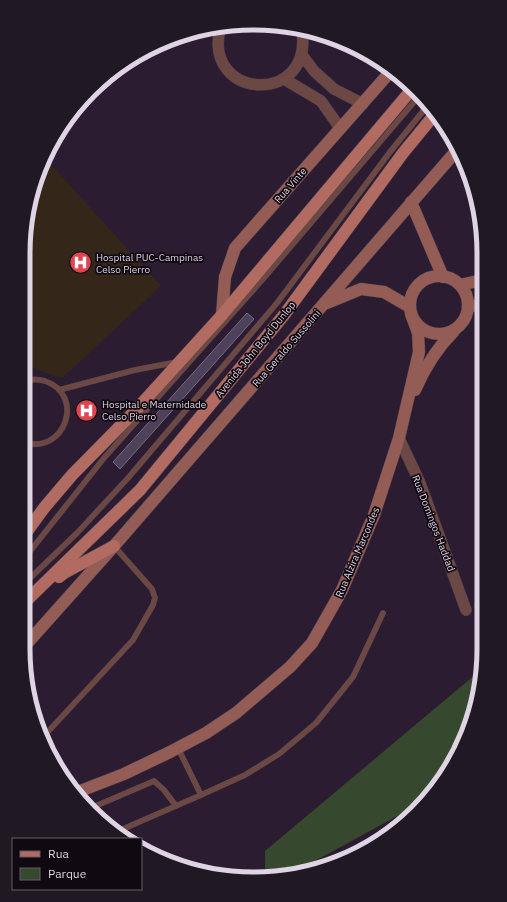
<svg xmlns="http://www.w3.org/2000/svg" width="507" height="902" viewBox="0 0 507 902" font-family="'IBM Plex Sans',sans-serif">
<rect width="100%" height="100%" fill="#2b1c31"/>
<polygon fill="#34271a" points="45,158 161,286 62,378 23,365 23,239 35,180"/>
<polygon fill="#36482d" points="483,585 484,663 476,708 453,764 421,803 293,873 265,878 265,851 476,674 477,625 474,604 477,594"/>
<polygon fill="#4e425b" stroke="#756983" points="247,313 254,319 120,469 113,462"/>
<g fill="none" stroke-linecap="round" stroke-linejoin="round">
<defs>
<g id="lane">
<polyline points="59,390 135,370 177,362"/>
<path d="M23,442C65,456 86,395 45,381C38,379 30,379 23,382"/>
<polyline points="23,560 104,458 263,279 420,95"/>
<polyline points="23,585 78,532 128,478 277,303 390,152 428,105"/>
<polyline points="39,729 45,734"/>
<polyline points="43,737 133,640 153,605 155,598 152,589 114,546"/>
<polyline points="178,748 201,795"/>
<polyline points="91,808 154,781 164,790 176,806"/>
<polyline points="116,832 201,795 245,775 279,754 316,723 353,677 383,613"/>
</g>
<g id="street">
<path d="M220,29C203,100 313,106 302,31"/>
<polyline points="302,55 314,71 334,89 363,104"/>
<polyline points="284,79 321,101 340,128"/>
<polyline points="399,438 420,483 466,610"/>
</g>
<g id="secondary">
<polyline points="411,202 443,277"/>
<circle cx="439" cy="305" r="29"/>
<polyline points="460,285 482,280"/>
<polyline points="327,303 361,289 384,292 410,307"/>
<polyline points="468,307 482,304"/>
<polyline points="222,315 225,277 235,248 391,71"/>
<path d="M415,390C425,367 437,348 454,331"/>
<polyline points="23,648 114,546 457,150"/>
<polyline points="75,793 124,774 170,752 206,733 236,713 290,667 312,643 342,590 374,515 399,438 419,352 418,333 411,314"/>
</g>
<g id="primary">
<polyline points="23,537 44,508 72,475 135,411 222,315 413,88"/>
<polyline points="59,577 64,573 114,546"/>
<polyline points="23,604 140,490 284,315 403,153 435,114"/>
</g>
</defs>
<use href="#lane" stroke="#48394d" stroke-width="6"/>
<use href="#street" stroke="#48394d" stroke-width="12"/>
<use href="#secondary" stroke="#48394d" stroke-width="13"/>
<use href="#primary" stroke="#48394d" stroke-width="13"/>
<use href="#lane" stroke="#6b4843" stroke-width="5.5"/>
<use href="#street" stroke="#6b4843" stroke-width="11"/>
<use href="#secondary" stroke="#935c54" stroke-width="12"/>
<use href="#primary" stroke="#b26b61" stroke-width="12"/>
</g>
<defs>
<symbol id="hospital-disc" viewBox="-11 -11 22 22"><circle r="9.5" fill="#e0444e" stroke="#100912"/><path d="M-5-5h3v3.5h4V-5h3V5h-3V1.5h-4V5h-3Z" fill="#fff"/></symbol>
</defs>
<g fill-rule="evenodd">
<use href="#hospital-disc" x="68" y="250" width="25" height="25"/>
<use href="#hospital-disc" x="74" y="398" width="25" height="25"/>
</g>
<g text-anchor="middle" stroke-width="3.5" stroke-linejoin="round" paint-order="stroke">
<g font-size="10" fill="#ded4e3" stroke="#100912">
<text transform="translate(290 185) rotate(-49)" y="4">Rua Vinte</text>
<text transform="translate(286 348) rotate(-49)" y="4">Rua Geraldo Sussolini</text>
<text transform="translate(255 349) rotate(-51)" y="4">Avenida John Boyd Dunlop</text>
<text transform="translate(434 523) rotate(69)" y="4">Rua Domingos Haddad</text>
<text transform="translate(357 552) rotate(-67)" y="4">Rua Alzira Marcondes</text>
</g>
<g font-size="10" fill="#ded4e3" stroke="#100912" text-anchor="start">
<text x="96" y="261">Hospital PUC-Campinas<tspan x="96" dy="12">Celso Pierro</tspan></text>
<text x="102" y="408">Hospital e Maternidade<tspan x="102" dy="12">Celso Pierro</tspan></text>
</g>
</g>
<path d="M0 0H507V902H0ZM253 30H254A223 223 0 0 1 477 253V649A223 223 0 0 1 254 872H253A223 223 0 0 1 30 649V253A223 223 0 0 1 253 30Z" fill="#201923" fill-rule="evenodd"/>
<path fill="none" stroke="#ded4e3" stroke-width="5" d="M253 30H254A223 223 0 0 1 477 253V649A223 223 0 0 1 254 872H253A223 223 0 0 1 30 649V253A223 223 0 0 1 253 30Z"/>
<rect x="12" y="838" width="130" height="52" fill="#100912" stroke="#625a66"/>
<rect x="20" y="851" width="20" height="6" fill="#b26b61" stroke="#625a66"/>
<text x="48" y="858" font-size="12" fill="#ded4e3">Rua</text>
<rect x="20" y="868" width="20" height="12" fill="#36482d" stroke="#625a66"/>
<text x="48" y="878" font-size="12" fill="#ded4e3">Parque</text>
</svg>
